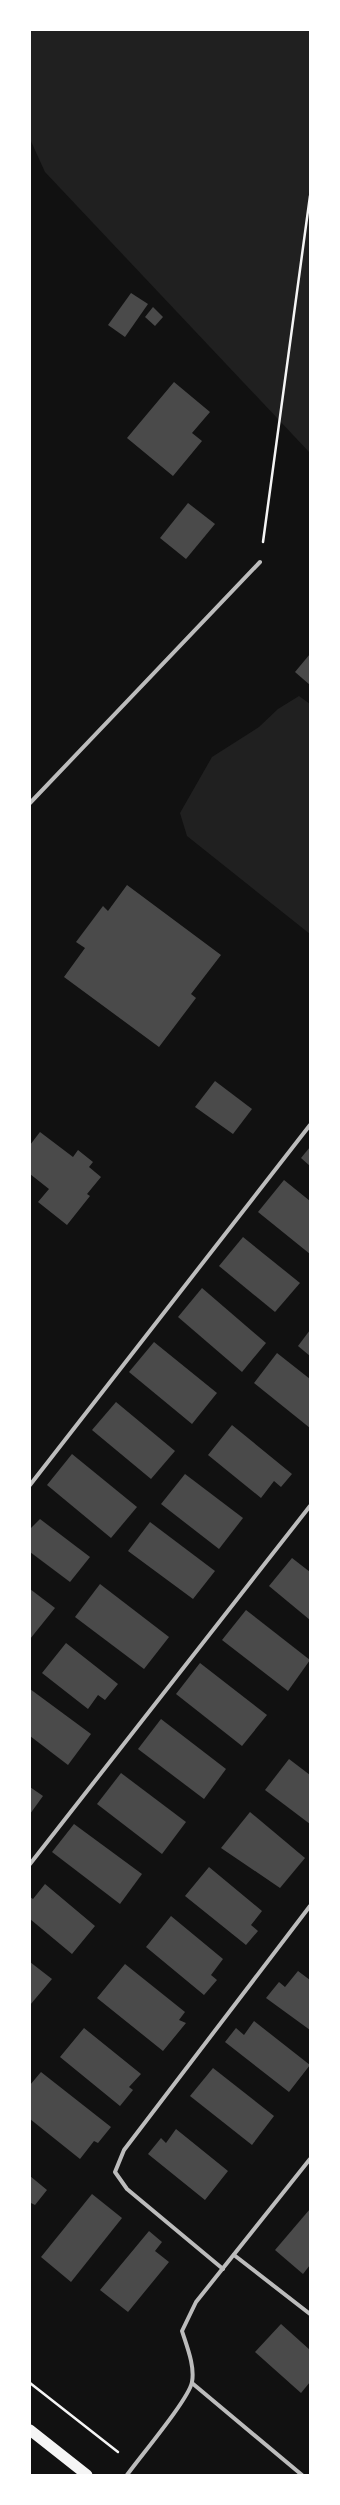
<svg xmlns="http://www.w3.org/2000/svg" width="340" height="2505" viewBox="0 0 340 2505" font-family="'Roboto Condensed',sans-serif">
<rect width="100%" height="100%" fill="#111"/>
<g fill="#202020">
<polygon points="30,30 310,30 310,453 45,172 30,139"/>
<polygon points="299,696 310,704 310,934 187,836 180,813 212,757 259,727 278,709"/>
</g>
<g fill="#4a4a4a">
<polygon points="131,293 148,304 125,337 108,325"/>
<polygon points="153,307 163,317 155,326 145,317"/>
<polygon points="174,382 210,412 192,433 202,441 173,476 127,438"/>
<polygon points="188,503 215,524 186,559 160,538"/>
<polygon points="310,654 310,685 295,672"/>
<polygon points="127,885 221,955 191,994 196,998 159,1047 64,977 85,948 76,942 103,906 108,911"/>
<polygon points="215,1081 252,1109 233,1134 195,1107"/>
<polygon points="40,1132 73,1157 78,1150 93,1162 89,1167 101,1177 87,1194 90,1196 67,1225 38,1202 49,1189 30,1174 30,1145"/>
<polygon points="310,1147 310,1166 301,1158"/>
<polygon points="284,1180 310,1201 310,1254 258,1212"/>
<polygon points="243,1237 300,1283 275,1312 219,1266"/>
<polygon points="202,1288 266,1343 242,1372 178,1317"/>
<polygon points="310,1330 310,1356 298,1346"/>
<polygon points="154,1342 217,1393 192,1424 129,1372"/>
<polygon points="277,1353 310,1379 310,1428 254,1383"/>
<polygon points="116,1402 175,1451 151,1479 92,1430"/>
<polygon points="232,1425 292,1474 281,1487 274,1481 261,1498 208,1455"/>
<polygon points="72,1454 137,1507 111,1538 47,1485"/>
<polygon points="185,1474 243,1518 219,1549 161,1504"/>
<polygon points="40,1519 90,1557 70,1582 30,1552 30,1529"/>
<polygon points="150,1522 215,1571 193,1599 128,1551"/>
<polygon points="292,1558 310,1572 310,1620 269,1586"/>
<polygon points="100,1584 169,1637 144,1669 75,1617"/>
<polygon points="30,1589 55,1608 30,1639"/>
<polygon points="246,1610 310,1660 288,1691 222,1640"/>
<polygon points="66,1643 118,1684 105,1700 98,1695 88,1709 42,1673"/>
<polygon points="200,1663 267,1715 242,1746 176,1694"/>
<polygon points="30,1689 91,1734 68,1765 30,1736"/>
<polygon points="161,1719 226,1769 204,1799 138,1749"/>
<polygon points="289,1759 310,1775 310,1824 265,1790"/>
<polygon points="121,1773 186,1822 162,1854 97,1804"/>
<polygon points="30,1787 43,1796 30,1814"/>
<polygon points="250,1812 305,1858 280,1888 221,1848"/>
<polygon points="74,1824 142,1874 120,1904 52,1852"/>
<polygon points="209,1867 262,1911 251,1925 258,1931 246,1945 185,1896"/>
<polygon points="45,1884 95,1926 72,1954 30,1919 30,1897 33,1899"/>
<polygon points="171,1916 223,1959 211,1975 217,1980 204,1995 146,1947"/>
<polygon points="30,1962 52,1979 30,2005"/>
<polygon points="125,1964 185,2012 179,2020 186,2023 163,2051 97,1998"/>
<polygon points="298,1971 310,1980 310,2030 266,1998 279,1982 285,1987"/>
<polygon points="254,2021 310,2065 289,2092 225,2042 236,2028 244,2035"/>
<polygon points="84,2028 141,2074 129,2087 133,2090 120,2106 60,2057"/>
<polygon points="213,2068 274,2116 252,2145 190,2096"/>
<polygon points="41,2072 111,2127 98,2143 94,2141 80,2159 30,2119 30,2085"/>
<polygon points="176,2129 228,2171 205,2200 148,2154 161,2138 166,2143"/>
<polygon points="30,2176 47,2190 35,2205 31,2203 30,2205"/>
<polygon points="92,2194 122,2218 71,2282 41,2257"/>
<polygon points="310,2209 310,2265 303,2274 275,2250"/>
<polygon points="149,2231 162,2242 155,2251 169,2262 128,2312 100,2290"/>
<polygon points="281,2324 310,2350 310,2382 301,2393 255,2352"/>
</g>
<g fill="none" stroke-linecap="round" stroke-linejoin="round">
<g stroke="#f5f5f5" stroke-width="2.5">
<polyline points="263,542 310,196"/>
<polyline points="30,2383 118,2452"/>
</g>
<g stroke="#bcbcbc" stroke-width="4">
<polyline points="30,803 260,562"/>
<polyline points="30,1485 310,1125"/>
<polyline points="30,1864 310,1506"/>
<polyline points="234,2255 310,2314"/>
<polyline points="223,2269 127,2189 115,2172 124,2150 310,1906"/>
<polyline points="192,2383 302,2475"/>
<path d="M127,2475C139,2458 189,2399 192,2382C195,2366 187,2347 182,2331L196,2302L310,2159"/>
</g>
<polyline stroke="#f5f5f5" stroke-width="11" points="30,2430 87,2475"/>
</g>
<rect width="340" height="2505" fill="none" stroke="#ffffff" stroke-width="62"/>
</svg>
